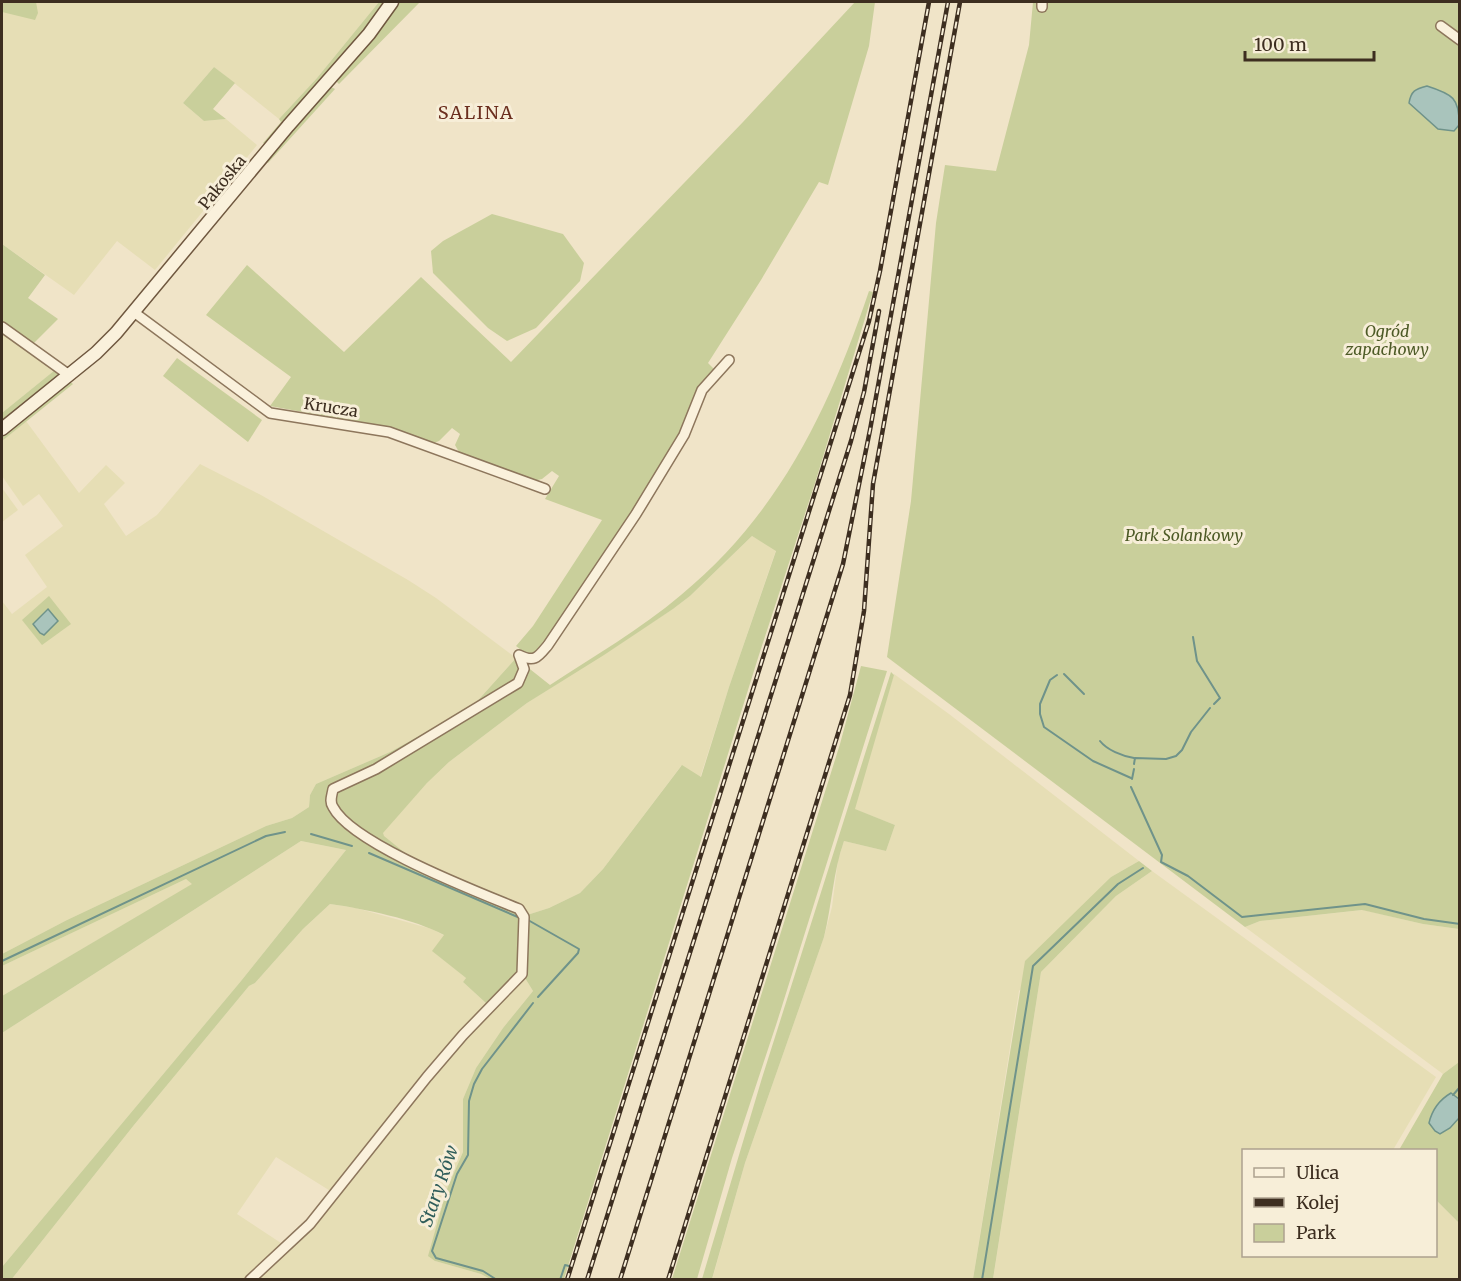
<svg xmlns="http://www.w3.org/2000/svg" width="1461" height="1281" viewBox="0 0 1461 1281" font-family="Merriweather,serif">
<rect width="100%" height="100%" fill="#f0e4c8"/>
<g fill="#e6deb5">
<polygon points="2,2 379,2 317,78 279,119 214,67 183,103 204,121 226,119 257,145 155,270 117,241 74,295 2,244"/>
<polygon points="2,330 55,370 2,413"/>
<polygon points="26,421 79,493 106,465 125,483 104,504 126,536 157,515 200,464 261,495 408,580 436,598 516,658 472,707 390,752 316,784 310,795 309,807 292,818 266,826 67,920 2,954 2,601 12,614 47,587 25,555 63,526 39,494 23,506 2,476 2,441"/>
<polygon points="2,488 18,510 2,522"/>
<polygon points="752,536 776,550 729,687 700,778 681,766 603,869 580,893 549,908 527,915 410,857 383,836 382,833 427,783 449,762 527,703 673,609 690,596"/>
<polygon points="894,674 949,714 1139,861 1111,877 1019,991 973,1279 712,1280 745,1163 824,937 832,907 838,860 844,841 886,851 895,825 854,809"/>
<polygon points="301,841 346,850 241,981 2,1267 2,1033"/>
<polygon points="1152,871 1436,1077 1393,1150 1244,1150 1244,1256 1436,1256 1436,1200 1459,1223 1459,1279 993,1280 1041,972 1116,896"/>
<polygon points="186,879 193,884 2,996 2,966"/>
<polygon points="330,904 356,908 432,929 445,936 433,951 466,978 463,982 487,1004 332,1192 276,1157 237,1214 284,1245 244,1279 11,1280 134,1125 249,986 255,983 303,929"/>
<polygon points="1363,910 1423,924 1459,929 1459,1062 1443,1074 1245,927 1260,921"/>
<polygon points="525,978 533,991 503,1028 476,1068 463,1099 463,1152 447,1189 435,1261 481,1274 490,1279 254,1280 264,1272 466,1037"/>
</g>
<g fill="#c9cf9b">
<polygon points="2,2 36,2 38,13 35,20 2,12"/>
<polygon points="379,2 385,2 371,23 265,144 263,143 281,122 279,119 317,78"/>
<polygon points="400,2 420,2 339,84 336,81 380,31"/>
<path d="M855,2H875L869,46L828,185L819,182L761,280L708,363L715,370C663,468 601,559 539,652L529,656L516,646L533,626L602,520L545,499L559,476L552,471L542,479L533,481L459,452L455,445L460,434L452,428L439,441L434,443L390,428L270,406L291,377L206,315L247,265L344,352L421,277L511,362L743,122Z"/>
<polygon points="1033,2 1459,2 1459,929 1423,924 1362,910 1260,921 1245,927 887,657 911,501 936,223 945,165 996,171 1029,45"/>
<polygon points="214,67 235,83 213,109 226,119 204,121 183,103"/>
<polygon points="331,87 335,89 268,163 265,161"/>
<polygon points="492,214 563,234 584,263 580,281 536,328 507,341 488,328 433,273 431,251 443,241"/>
<polygon points="2,244 45,275 28,298 58,319 32,345 2,323"/>
<path d="M869,291L873,292L816,480L758,658L564,1279H490L481,1274L435,1261L428,1256L447,1189L463,1152V1099L476,1068L503,1028L533,991L525,978L527,915L549,908L580,893L603,869L682,765L701,777L729,687L776,551L752,536L690,596L673,609L604,655L527,703L449,762L427,783L383,833L384,836L410,857L372,846L442,880L517,912L521,920L519,972L487,1004L463,982L466,978L432,951L444,935C414,919 365,909 330,904L303,929L255,983L249,986L134,1125L11,1280L2,1279V1267L241,981L346,850L301,841L2,1033V996L192,884L186,879L2,966V954L67,920L266,826L292,818L309,807L310,795L316,784L390,752L472,707L516,658L550,685C594,656 641,629 681,595C780,513 829,409 869,291Z"/>
<polygon points="177,358 262,420 248,442 163,376"/>
<polygon points="55,370 59,374 2,420 2,413"/>
<polygon points="69,381 73,384 2,441 2,435"/>
<polygon points="49,596 71,624 42,645 22,620"/>
<polygon points="861,666 887,671 777,1022 732,1158 697,1279 672,1279 840,744"/>
<path d="M891,672L894,675L855,809L895,825L886,851L844,841C833,872 832,905 824,937L745,1163L712,1279H702L762,1078Z"/>
<polygon points="1139,861 1152,871 1116,896 1041,972 993,1279 973,1279 1025,961 1111,877"/>
<polygon points="1459,1062 1459,1223 1436,1200 1436,1150 1399,1150 1443,1074"/>
</g>
<g fill="#a9c4bc" stroke="#6f938a" stroke-width="1.5">
<path d="M1427,86C1452,94 1460,98 1459,125L1454,131L1438,129L1409,103C1411,91 1415,89 1427,86Z"/>
<polygon points="48,609 58,621 44,635 40,633 33,624"/>
<path d="M1451,1093L1459,1099V1118L1450,1128L1440,1134L1435,1131L1429,1123C1432,1110 1439,1100 1451,1093Z"/>
</g>
<g fill="none" stroke-linecap="round" stroke-linejoin="round">
<g stroke="#6f938a" stroke-width="2">
<polyline points="1193,637 1197,661 1220,698 1214,704"/>
<polyline points="1064,674 1084,694"/>
<polyline points="1057,675 1050,680 1040,704 1040,714 1044,727 1093,761 1131,778"/>
<path d="M1100,741C1107,750 1122,756 1134,758"/>
<polyline points="1134,764 1135,758 1166,759 1176,756 1182,750 1191,732 1210,708"/>
<polyline points="1132,779 1134,769"/>
<polyline points="1131,787 1162,855 1161,862 1188,876 1242,917 1365,904 1424,919 1460,924"/>
<polyline points="311,834 352,846"/>
<polyline points="369,853 520,918"/>
<polyline points="528,920 579,949 578,953 538,997"/>
<polyline points="2,961 266,836 285,832"/>
<polyline points="1453,1095 1460,1087"/>
<polyline points="497,1280 483,1271 436,1258 432,1251 457,1174 468,1155 469,1101 474,1084 482,1069 533,1003"/>
<polyline points="560,1280 565,1265 569,1266"/>
<polyline points="982,1280 1033,966 1118,884 1143,868"/>
</g>
<defs>
<g id="street">
<polyline points="1042,7 1042,2"/>
<polyline points="1441,26 1460,40"/>
<polyline points="135,313 270,413 389,432 545,489"/>
<polyline points="2,327 69,375"/>
<path d="M250,1280L310,1224L427,1077L463,1035L522,974L524,917L519,909C478,892 352,844 333,807C329,801 332,796 333,789L376,769L518,683L524,669L519,655C535,663 538,657 548,645L636,514L684,435L702,390L729,360"/>
</g>
<polyline id="secondary" points="2,429 96,353 116,333 288,126 369,34 392,2"/>
</defs>
<use href="#street" stroke="#8d765c" stroke-width="12"/>
<use href="#secondary" stroke="#6f573f" stroke-width="15"/>
<use href="#street" stroke="#faf1dc" stroke-width="9"/>
<use href="#secondary" stroke="#faf1dc" stroke-width="12"/>
<defs>
<g id="rail">
<polyline points="567,1280 869,321 880,271 929,2"/>
<polyline points="587,1280 851,441 864,392 879,311"/>
<polyline points="620,1280 843,564 870,430 948,2"/>
<polyline points="668,1280 850,695 864,611 873,484 960,2"/>
</g>
</defs>
<use href="#rail" stroke="#3d2e20" stroke-width="4.5"/>
<use href="#rail" stroke="#f7eed8" stroke-width="2" stroke-dasharray="7" stroke-linecap="butt"/>
</g>
<g text-anchor="middle" stroke-width="6" stroke-linejoin="round" paint-order="stroke">
<g font-size="16" fill="#3d2e20" stroke="#f7eed8">
<text transform="translate(222 182) rotate(-51)" y="6">Pakoska</text>
<text transform="translate(331 407) rotate(9)" y="6">Krucza</text>
</g>
<g font-size="16" font-style="italic" fill="#4d5a26" stroke="#f7eed8">
<text x="1387" y="337">Ogród<tspan x="1387" dy="18">zapachowy</tspan></text>
<text x="1184" y="541">Park Solankowy</text>
</g>
<g font-size="18" letter-spacing="1.5" fill="#6b2e1e" stroke="#f7eed8">
<text x="476" y="119">SALINA</text>
</g>
<g font-size="18" font-style="italic" fill="#2f5d5a" stroke="#f7eed8">
<text transform="translate(439 1186) rotate(-71)" y="6">Stary Rów</text>
</g>
</g>
<rect width="1461" height="1281" fill="none" stroke="#3d2e20" stroke-width="6"/>
<rect x="1242" y="1149" width="195" height="108" fill="#f7eed8" stroke="#ada18e" stroke-width="1.5"/>
<rect x="1254" y="1168" width="30" height="9" fill="#faf1dc" stroke="#ada18e" stroke-width="1.5"/>
<text x="1296" y="1179" font-size="18" fill="#3d2e20">Ulica</text>
<rect x="1254" y="1198" width="30" height="9" fill="#3d2e20" stroke="#ada18e" stroke-width="1.5"/>
<text x="1296" y="1209" font-size="18" fill="#3d2e20">Kolej</text>
<rect x="1254" y="1224" width="30" height="18" fill="#c9cf9b" stroke="#ada18e" stroke-width="1.5"/>
<text x="1296" y="1239" font-size="18" fill="#3d2e20">Park</text>
<path d="M1245 51v9h129v-9" fill="none" stroke="#3d2e20" stroke-width="3"/>
<text x="1254" y="51" font-size="18" fill="#3d2e20" stroke="#f7eed8" stroke-width="4.5" paint-order="stroke">100 m</text>
</svg>
